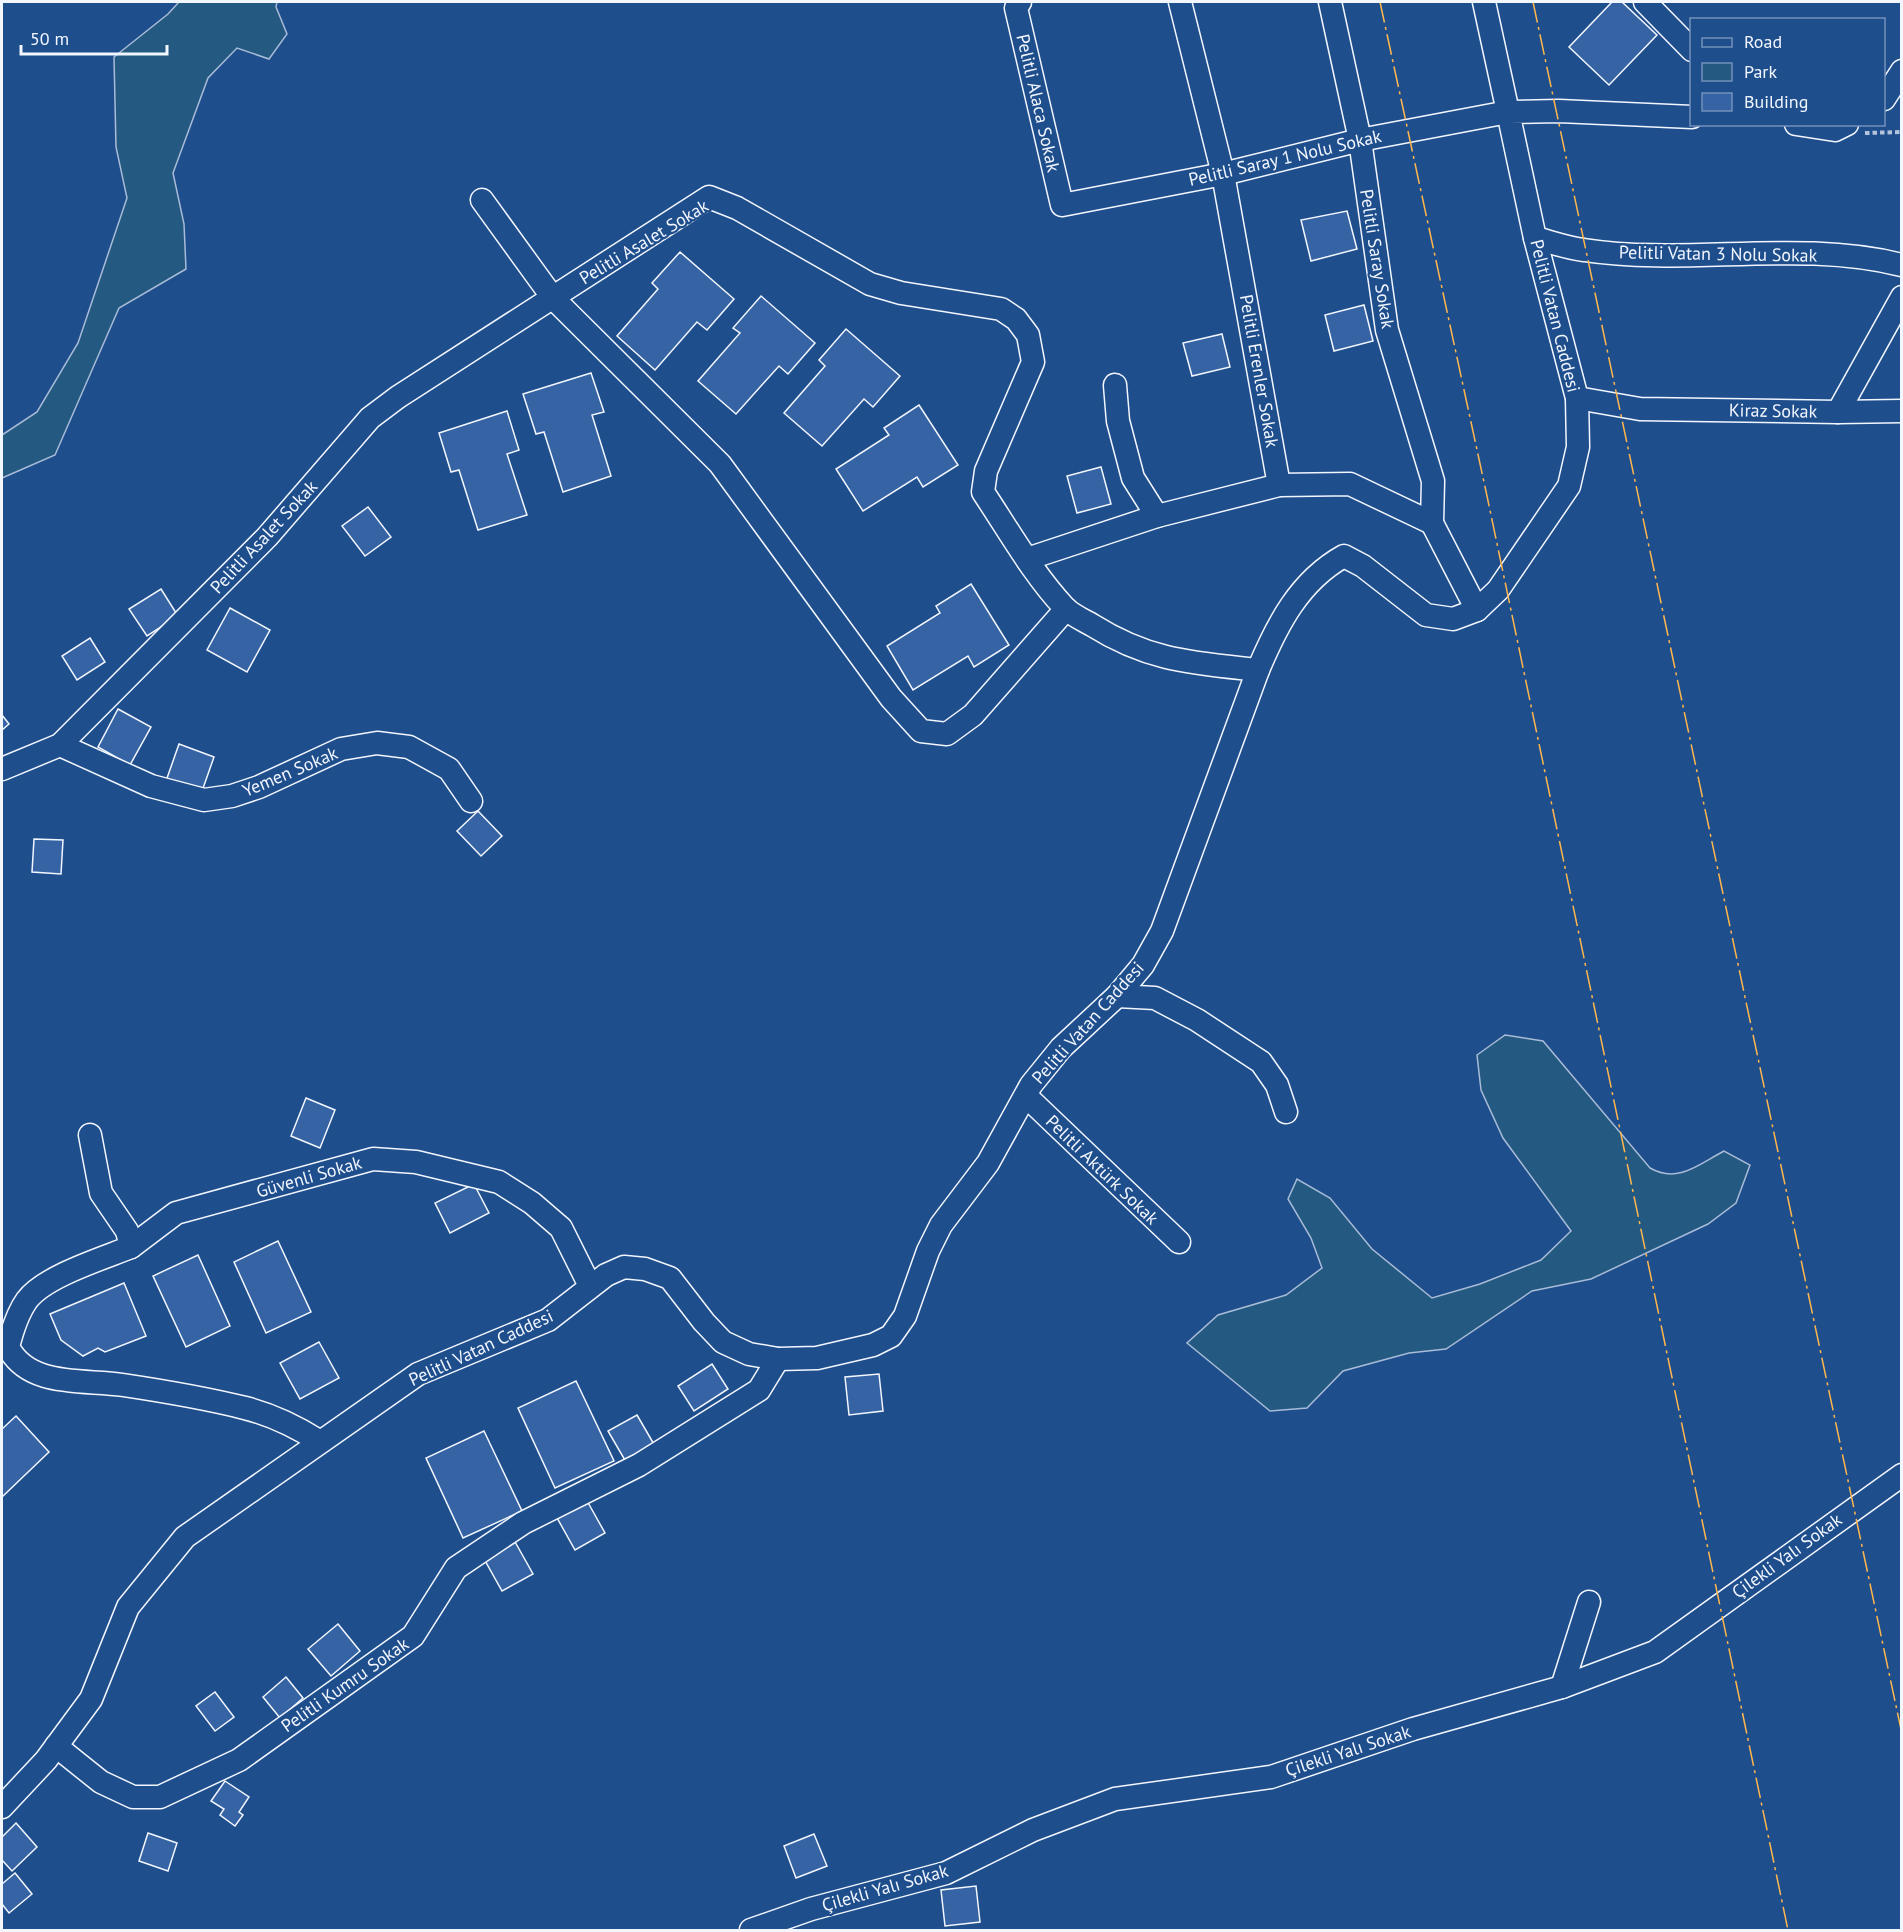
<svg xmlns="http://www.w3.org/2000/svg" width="1903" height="1932" viewBox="0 0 1903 1932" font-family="'PT Sans',sans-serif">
<rect width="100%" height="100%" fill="#1f4e8c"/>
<g fill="#245a82" stroke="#a8bbd7" stroke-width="1.5">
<polygon points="179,2 277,2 276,7 287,34 269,59 237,48 208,78 173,173 184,224 186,269 119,308 55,455 2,478 2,435 37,412 78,343 127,198 116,147 114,57 168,14"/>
<path d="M1505,1035L1543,1041L1650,1168C1678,1184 1699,1164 1724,1151L1750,1165L1736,1203L1708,1224L1591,1279L1532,1291L1446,1349L1409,1353L1343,1371L1307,1408L1270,1411L1187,1343L1218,1315L1286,1295L1322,1268L1311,1238L1288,1199L1297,1179L1330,1198L1372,1249L1432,1298L1480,1284L1541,1260L1571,1231L1503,1138L1481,1090L1477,1055Z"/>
</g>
<g fill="#3563a3" stroke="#f2f6ff" stroke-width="1.5">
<polygon points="1612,2 1622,2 1657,35 1609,85 1569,47"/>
<polygon points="1347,211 1357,249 1311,261 1301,220"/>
<polygon points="680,252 734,299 707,330 697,322 655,370 617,336 658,289 652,283"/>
<polygon points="761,296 815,343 788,374 779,366 736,414 698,381 740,333 733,328"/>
<polygon points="1364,305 1373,341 1334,351 1325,315"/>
<polygon points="846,329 900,376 873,407 864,399 822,446 784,413 825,366 819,360"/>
<polygon points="1222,334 1230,367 1192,376 1183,343"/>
<polygon points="591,373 604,412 592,415 611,476 563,492 544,432 536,434 523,394"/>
<polygon points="919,405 958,465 923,487 917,477 863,511 836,469 889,435 884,428"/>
<polygon points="507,411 519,450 507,454 527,515 478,530 459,470 451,472 439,433"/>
<polygon points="1101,467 1111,504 1077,513 1067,476"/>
<polygon points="368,507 391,537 365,556 342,526"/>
<polygon points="971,584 1009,645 974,667 968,656 913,690 887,646 940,613 936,606"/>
<polygon points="161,589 178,616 147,636 129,609"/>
<polygon points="230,608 270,630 247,672 207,650"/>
<polygon points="90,638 105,662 77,680 62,656"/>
<polygon points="118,709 151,727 130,765 98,747"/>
<polygon points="2,715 9,724 2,730"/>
<polygon points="179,744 214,757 201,794 166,781"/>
<polygon points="478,811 502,836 481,856 457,831"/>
<polygon points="34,839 63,840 61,874 32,872"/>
<polygon points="306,1098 335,1110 320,1148 291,1136"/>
<polygon points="474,1184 489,1213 450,1233 435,1203"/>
<polygon points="278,1241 311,1312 266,1333 234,1262"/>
<polygon points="198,1255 230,1326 186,1347 153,1276"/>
<polygon points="124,1283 146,1336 105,1352 98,1348 83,1356 61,1340 50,1314"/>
<polygon points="319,1342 339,1378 300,1399 280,1363"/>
<polygon points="712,1364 728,1389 694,1411 678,1386"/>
<polygon points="879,1374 883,1411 849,1415 845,1377"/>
<polygon points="576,1381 614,1461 555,1488 518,1408"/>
<polygon points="637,1415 655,1446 626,1462 608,1431"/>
<polygon points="16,1416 49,1452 2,1497 2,1429"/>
<polygon points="484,1431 522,1511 463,1538 426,1458"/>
<polygon points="586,1499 605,1533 575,1550 556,1516"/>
<polygon points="514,1540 533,1574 502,1591 483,1557"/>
<polygon points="338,1624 360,1651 331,1676 308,1649"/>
<polygon points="286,1677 303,1698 280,1718 263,1697"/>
<polygon points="215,1692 234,1717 215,1731 196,1706"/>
<polygon points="225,1781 249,1797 239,1812 243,1815 235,1826 220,1815 224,1809 211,1801"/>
<polygon points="16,1823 37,1847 12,1871 2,1860 2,1837"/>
<polygon points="148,1833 177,1843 168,1871 139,1861"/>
<polygon points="814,1834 827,1866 796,1878 784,1846"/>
<polygon points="15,1873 32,1894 9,1913 2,1904 2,1884"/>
<polygon points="976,1886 980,1922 945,1926 941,1890"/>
</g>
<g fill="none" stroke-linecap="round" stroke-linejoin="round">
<defs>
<g id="minor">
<polyline points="1020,2 1016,8 1062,205 1223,174 1360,140 1508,112 1484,2"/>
<polyline points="1330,2 1360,140 1387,330 1433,481 1432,523 1477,610"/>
<polyline points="1645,2 1692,50"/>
<polyline points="1884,99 1902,71"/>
<polyline points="1796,124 1835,130 1847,124"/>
<polyline points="482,200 553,298 720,464 891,698 921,731 947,734 973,715 1066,609"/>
<path d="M1535,238C1551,242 1567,248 1584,250C1689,266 1797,239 1902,265"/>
<polyline points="1115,385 1118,421 1133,478 1157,516"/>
<polyline points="1577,398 1640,409 1838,412 1902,297"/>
<polyline points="1838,412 1902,411"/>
<polyline points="1279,485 1350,484 1432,523"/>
<polyline points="1027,559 1157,516 1279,485 1223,174 1180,2"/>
<polyline points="60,745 151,786 204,800 232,796 259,787 341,749 377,743 409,747 449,769 471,801"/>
<path d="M2,769L60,745L267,537L370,418L398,397L709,197L737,208L870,284L901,293L1001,309L1016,319L1028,335L1033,362L986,471L983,492C1009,531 1033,574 1065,608C1072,615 1083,620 1092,625C1149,661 1193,663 1258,670"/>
<polyline points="1117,996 1155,998 1197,1020 1261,1062 1277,1085 1286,1112"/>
<polyline points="1026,1096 1179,1242"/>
<path d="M90,1135L101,1193L127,1231L131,1247C104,1258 45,1276 27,1300C17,1314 12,1331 8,1347C29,1388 84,1379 123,1385C163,1391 205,1398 245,1408C273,1415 295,1426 319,1441"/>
<polyline points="131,1247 176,1213 373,1159 416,1162 499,1182 532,1203 561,1228 590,1286"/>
<polyline points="1562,1687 1589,1602"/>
<polyline points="56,1746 101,1782 133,1797 160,1797 239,1760 413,1636 456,1568 523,1523 639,1465 759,1390 778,1359"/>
<path d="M2,1807L46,1760L91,1699L128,1607L185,1537L418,1374L548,1320L606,1275L624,1267L645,1269L670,1278L704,1322L723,1342L749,1354L778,1359L817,1358L873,1345L891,1336L905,1316L928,1251L941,1225L988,1163L1031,1085L1061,1048L1117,996L1143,965L1162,931L1258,670C1277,625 1299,581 1344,556L1363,566L1426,615L1453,619L1477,610L1498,590L1569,486L1578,447L1577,398L1535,238L1508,112L1559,111L1692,117"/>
<polyline points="751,1930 811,1909 946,1873 1033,1830 1115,1799 1271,1777 1413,1729 1562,1687 1655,1652 1902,1475"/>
</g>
</defs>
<use href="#minor" stroke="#f2f6ff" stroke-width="25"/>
<polyline stroke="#b3c4dc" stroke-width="4" stroke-dasharray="4.5 3" stroke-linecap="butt" points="1865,133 1902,132"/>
<use href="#minor" stroke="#1f4e8c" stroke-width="22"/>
<g stroke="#ffb74d" stroke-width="1.5" stroke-dasharray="21 4.5 3 4.5" stroke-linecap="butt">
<polyline points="1380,2 1487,496 1788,1930"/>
<polyline points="1533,2 1902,1734"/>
</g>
</g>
<g text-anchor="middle" stroke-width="4.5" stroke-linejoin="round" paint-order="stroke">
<g font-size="18" fill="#f2f6ff" stroke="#1f4e8c">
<text transform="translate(1038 103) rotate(77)" y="6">Pelitli Alaca Sokak</text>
<text transform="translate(1285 158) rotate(-13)" y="6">Pelitli Saray 1 Nolu Sokak</text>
<text transform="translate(644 242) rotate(-31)" y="6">Pelitli Asalet Sokak</text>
<text transform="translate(1718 254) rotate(1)" y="6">Pelitli Vatan 3 Nolu Sokak</text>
<text transform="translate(1377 259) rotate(81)" y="6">Pelitli Saray Sokak</text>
<text transform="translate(1555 316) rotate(76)" y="6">Pelitli Vatan Caddesi</text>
<text transform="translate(1259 371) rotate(80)" y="6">Pelitli Erenler Sokak</text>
<text transform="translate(1773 411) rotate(1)" y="6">Kiraz Sokak</text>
<text transform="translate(264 537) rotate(-47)" y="6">Pelitli Asalet Sokak</text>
<text transform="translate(290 772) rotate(-23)" y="6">Yemen Sokak</text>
<text transform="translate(1088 1023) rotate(-48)" y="6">Pelitli Vatan Caddesi</text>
<text transform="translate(1102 1170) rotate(44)" y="6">Pelitli Aktürk Sokak</text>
<text transform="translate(309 1177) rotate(-16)" y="6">Güvenli Sokak</text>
<text transform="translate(481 1348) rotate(-25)" y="6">Pelitli Vatan Caddesi</text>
<text transform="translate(1787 1556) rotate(-36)" y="6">Çilekli Yalı Sokak</text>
<text transform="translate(345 1685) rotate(-35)" y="6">Pelitli Kumru Sokak</text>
<text transform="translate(1348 1751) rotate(-18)" y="6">Çilekli Yalı Sokak</text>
<text transform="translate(885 1888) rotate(-16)" y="6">Çilekli Yalı Sokak</text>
</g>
</g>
<rect width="1903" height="1932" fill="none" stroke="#f2f6ff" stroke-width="6"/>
<rect x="1690" y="18" width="195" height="108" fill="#1f4e8c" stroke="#7391ba" stroke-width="1.5"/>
<rect x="1702" y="38" width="30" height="9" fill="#1f4e8c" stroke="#7391ba" stroke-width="1.5"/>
<text x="1744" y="48" font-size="18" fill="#f2f6ff">Road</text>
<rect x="1702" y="63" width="30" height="18" fill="#245a82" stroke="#7391ba" stroke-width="1.5"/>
<text x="1744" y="78" font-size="18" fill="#f2f6ff">Park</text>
<rect x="1702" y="93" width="30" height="18" fill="#3563a3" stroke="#7391ba" stroke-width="1.5"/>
<text x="1744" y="108" font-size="18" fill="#f2f6ff">Building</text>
<path d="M21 45v9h146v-9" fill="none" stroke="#f2f6ff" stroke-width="3"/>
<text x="30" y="45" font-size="18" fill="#f2f6ff" stroke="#1f4e8c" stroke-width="4.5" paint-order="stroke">50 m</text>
</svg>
